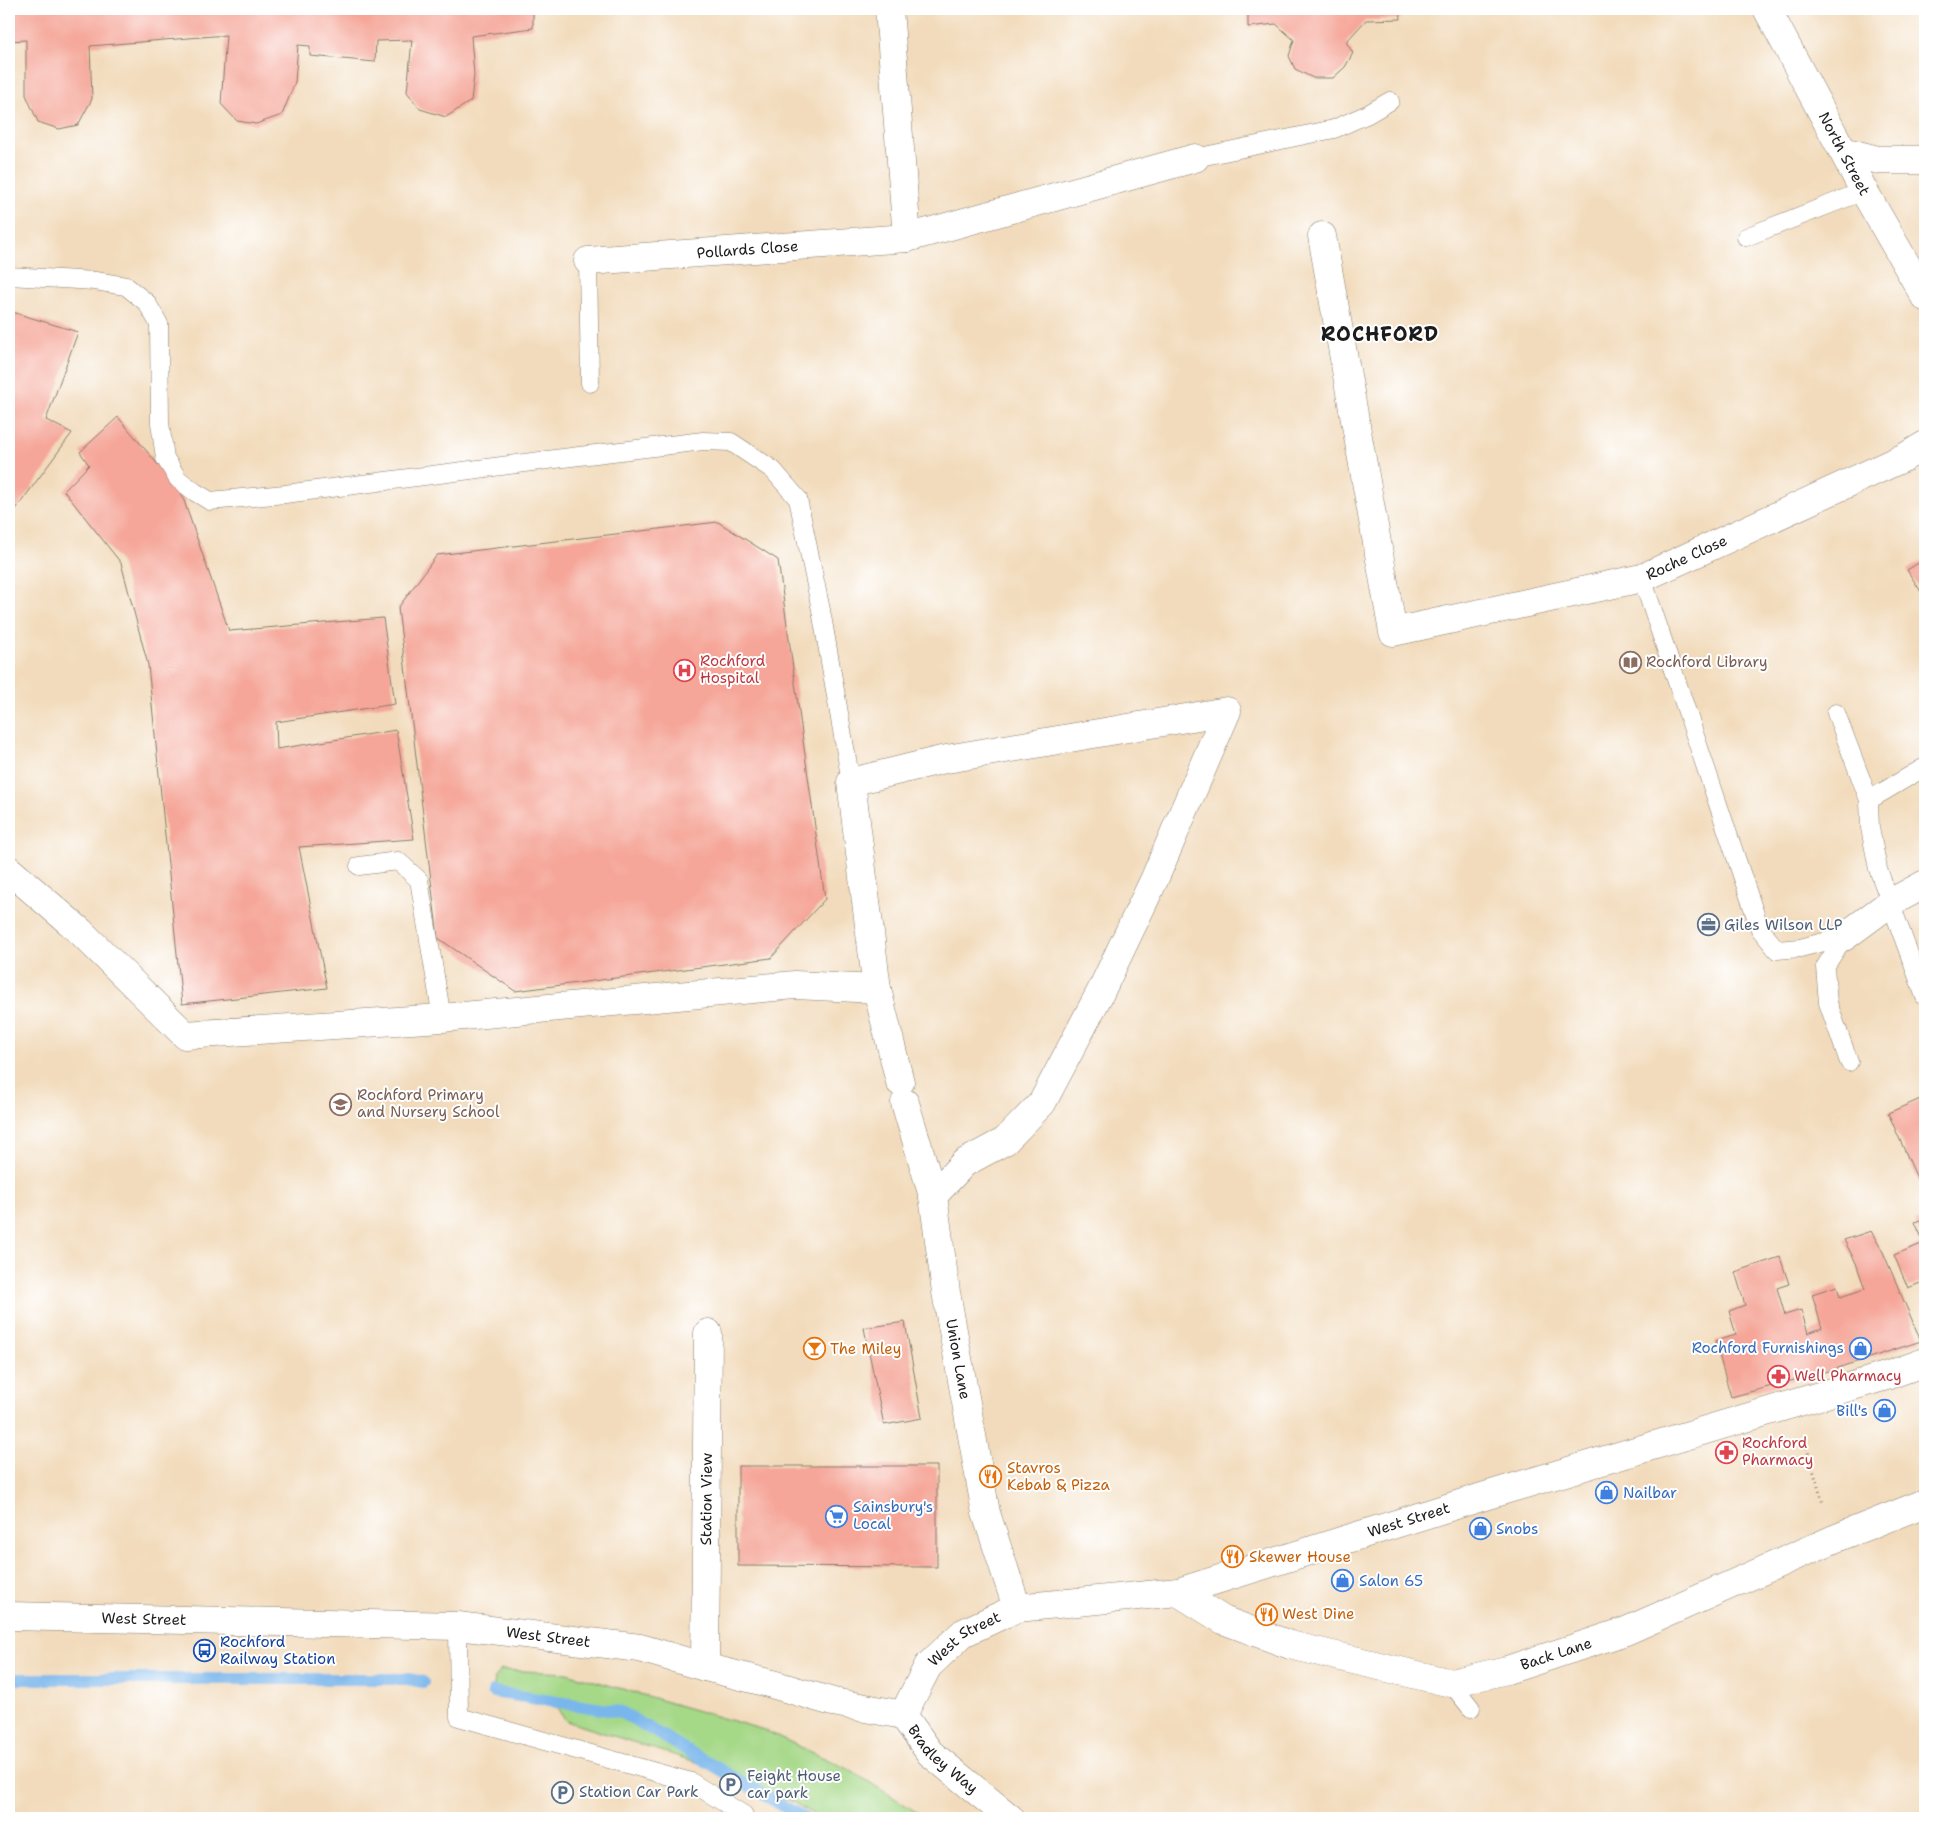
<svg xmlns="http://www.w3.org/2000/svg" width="1934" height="1827" viewBox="0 0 1934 1827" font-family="'Shantell Sans',sans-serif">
<rect width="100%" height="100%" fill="#fff"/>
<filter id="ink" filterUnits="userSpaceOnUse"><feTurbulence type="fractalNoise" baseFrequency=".02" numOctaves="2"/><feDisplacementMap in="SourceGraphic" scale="10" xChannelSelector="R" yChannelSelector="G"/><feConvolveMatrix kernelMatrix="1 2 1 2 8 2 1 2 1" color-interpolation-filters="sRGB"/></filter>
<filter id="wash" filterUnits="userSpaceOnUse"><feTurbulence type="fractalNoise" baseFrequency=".0096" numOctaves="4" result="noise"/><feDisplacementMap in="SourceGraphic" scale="20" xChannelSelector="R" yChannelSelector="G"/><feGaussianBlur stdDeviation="1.12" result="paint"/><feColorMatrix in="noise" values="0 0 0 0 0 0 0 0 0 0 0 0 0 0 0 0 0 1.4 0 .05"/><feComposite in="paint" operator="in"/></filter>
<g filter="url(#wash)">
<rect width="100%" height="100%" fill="#f2dbbc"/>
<polygon fill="#a5d887" stroke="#607a52" points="501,1670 567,1673 764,1730 850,1770 926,1818 819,1818 793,1802 715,1768 566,1721 556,1707 502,1695 494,1687 495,1678"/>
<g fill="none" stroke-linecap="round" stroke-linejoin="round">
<g stroke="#79b6eb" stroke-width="12">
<polyline points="9,1679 408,1679 423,1682"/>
<polyline points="493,1692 621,1712 804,1818"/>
</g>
</g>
<g id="blocks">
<g fill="#f5a698">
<polygon points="9,9 533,9 533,28 471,36 474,75 471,101 446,117 420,109 407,92 412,40 376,41 375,62 310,56 310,46 298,45 295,82 282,115 256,124 237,121 221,104 226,35 90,46 92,99 78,125 59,129 38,122 26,95 26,40 9,41"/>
<polygon points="1248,9 1400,9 1401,19 1366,20 1346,42 1353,53 1345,67 1333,78 1313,78 1295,69 1289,56 1294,40 1276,24 1248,27"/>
<polygon points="9,311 78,332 46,420 72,433 16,509 9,506"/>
<polygon points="118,417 181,492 229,631 383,618 395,704 276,722 277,749 396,730 414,839 299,847 327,988 182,1004 148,665 121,563 64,491 89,465 80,452"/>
<polygon points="718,522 778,560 825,899 771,958 515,991 438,938 398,608 437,555"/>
<polygon points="1925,559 1925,598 1907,570"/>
<polygon points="1925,1097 1925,1196 1888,1113"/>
<polygon points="1925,1218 1925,1281 1908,1288 1894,1255 1924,1243 1915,1222"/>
<polygon points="1871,1231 1883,1252 1921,1341 1835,1369 1731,1397 1715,1341 1736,1335 1729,1311 1745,1305 1735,1272 1780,1257 1789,1284 1777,1288 1785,1315 1801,1310 1808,1333 1822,1328 1812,1294 1837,1286 1840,1297 1865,1289 1856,1263 1844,1240"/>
<polygon points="905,1322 922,1418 884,1425 864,1328"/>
<polygon points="738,1466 937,1466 937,1567 738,1566"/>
</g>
</g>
</g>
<g filter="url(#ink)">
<use href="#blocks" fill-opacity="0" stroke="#877c6c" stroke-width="1"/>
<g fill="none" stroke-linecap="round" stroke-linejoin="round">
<defs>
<g id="lane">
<polyline points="1195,158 1334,129 1368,114 1390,101"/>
<polyline points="1746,237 1864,191"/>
<polyline points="588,261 590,383"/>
<polyline points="9,276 95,281 126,286 147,303 159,324 160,423 165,458 178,479 195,492 210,501 285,494 563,458 703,441 731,442 773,470 798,499 821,610 851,782"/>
<polyline points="1642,578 1760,929 1777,950 1800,948 1844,937"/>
<polyline points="1836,713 1869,800 1870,828 1878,869 1925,997"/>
<polyline points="1869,800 1925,767"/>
<polyline points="359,866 398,861 419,880 442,1018"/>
<polyline points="1844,937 1825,967 1828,1003 1849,1062"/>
<polyline points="458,1626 459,1717 691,1782 744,1815 745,1818"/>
<polyline points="1451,1683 1471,1708"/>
</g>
<g id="street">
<polyline points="889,9 907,238"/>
<path id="s1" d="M1322,236L1393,632L1642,578L1905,457L1925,445"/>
<path id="s2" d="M588,261L907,238L1195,158"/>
<polyline points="9,870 80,931 185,1035 442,1018 795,985 877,989 900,1082"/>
<polyline points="1844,937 1890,903 1925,884"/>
<path id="s3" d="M877,989L851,782L941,760L1227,711L1154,880L1100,993L1042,1103L1005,1141L964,1163L933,1196L946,1292L986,1513L1017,1608"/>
<polyline points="905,1103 933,1196"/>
<path id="s4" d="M705,1667L708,1333"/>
</g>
<g id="secondary">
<path id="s5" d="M1767,9L1864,191L1925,297"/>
<polyline points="1843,151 1878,160 1925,160"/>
<path id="s6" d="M1178,1592L1223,1620L1290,1645L1451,1683L1507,1670L1626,1631L1834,1539L1925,1503"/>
<path id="s7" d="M9,1616L458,1626L640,1648L705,1667L772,1684L833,1702L903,1715"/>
<path id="s8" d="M903,1715L928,1666L963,1633L1017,1608L1178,1592L1485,1496L1886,1376L1925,1362"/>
<path id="s9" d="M903,1715L930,1753L1010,1818"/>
</g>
</defs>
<use href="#lane" stroke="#877c6c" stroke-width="19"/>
<use href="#street" stroke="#877c6c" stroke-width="29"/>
<use href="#secondary" stroke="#877c6c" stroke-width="29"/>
<polyline stroke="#877c6c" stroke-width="3" stroke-dasharray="1 4" stroke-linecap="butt" points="1804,1438 1823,1504"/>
<use href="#lane" stroke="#fff" stroke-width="18"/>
<use href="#street" stroke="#fff" stroke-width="28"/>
<use href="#secondary" stroke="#fff" stroke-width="28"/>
</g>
</g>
<defs>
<symbol id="library-ring" viewBox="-11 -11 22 22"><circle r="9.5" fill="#fff" stroke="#8d6e63" stroke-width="1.5"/><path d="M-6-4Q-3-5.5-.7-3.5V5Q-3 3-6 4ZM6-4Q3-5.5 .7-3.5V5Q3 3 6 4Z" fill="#8d6e63"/></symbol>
<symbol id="hospital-ring" viewBox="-11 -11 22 22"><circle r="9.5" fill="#fff" stroke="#e0444e" stroke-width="1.5"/><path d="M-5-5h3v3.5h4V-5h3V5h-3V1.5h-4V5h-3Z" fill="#e0444e"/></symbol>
<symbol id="office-ring" viewBox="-11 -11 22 22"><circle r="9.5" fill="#fff" stroke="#5c6f8a" stroke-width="1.5"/><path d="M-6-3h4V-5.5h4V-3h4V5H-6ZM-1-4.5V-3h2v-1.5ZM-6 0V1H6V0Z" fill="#5c6f8a"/></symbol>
<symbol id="school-ring" viewBox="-11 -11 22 22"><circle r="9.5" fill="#fff" stroke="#8d6e63" stroke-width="1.5"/><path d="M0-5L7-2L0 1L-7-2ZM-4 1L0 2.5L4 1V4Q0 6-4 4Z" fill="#8d6e63"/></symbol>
<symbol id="shop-ring" viewBox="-11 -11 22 22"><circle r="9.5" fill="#fff" stroke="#3f7fe0" stroke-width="1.5"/><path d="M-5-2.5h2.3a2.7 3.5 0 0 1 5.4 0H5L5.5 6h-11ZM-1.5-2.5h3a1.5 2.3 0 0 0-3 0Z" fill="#3f7fe0"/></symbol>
<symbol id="bar-ring" viewBox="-11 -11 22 22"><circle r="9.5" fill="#fff" stroke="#e8710a" stroke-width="1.5"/><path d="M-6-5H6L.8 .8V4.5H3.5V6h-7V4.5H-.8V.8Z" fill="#e8710a"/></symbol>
<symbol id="pharmacy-ring" viewBox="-11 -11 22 22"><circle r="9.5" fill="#fff" stroke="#e0444e" stroke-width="1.5"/><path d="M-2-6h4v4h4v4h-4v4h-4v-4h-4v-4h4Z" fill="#e0444e"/></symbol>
<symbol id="restaurant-ring" viewBox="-11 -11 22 22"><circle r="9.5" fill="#fff" stroke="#e8710a" stroke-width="1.5"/><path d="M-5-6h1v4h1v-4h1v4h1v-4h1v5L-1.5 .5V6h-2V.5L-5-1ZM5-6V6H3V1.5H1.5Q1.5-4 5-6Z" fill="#e8710a"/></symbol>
<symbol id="supermarket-ring" viewBox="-11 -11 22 22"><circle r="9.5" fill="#fff" stroke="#3f7fe0" stroke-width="1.5"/><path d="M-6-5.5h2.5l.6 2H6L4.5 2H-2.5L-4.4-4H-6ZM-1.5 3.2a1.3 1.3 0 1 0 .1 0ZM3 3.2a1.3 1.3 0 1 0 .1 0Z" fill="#3f7fe0"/></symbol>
<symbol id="bus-ring" viewBox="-11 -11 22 22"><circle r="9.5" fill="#fff" stroke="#1a4fb4" stroke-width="1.5"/><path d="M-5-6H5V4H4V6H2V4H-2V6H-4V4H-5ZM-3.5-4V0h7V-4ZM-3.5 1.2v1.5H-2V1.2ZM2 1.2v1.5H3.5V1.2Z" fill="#1a4fb4"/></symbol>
<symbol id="parking-ring" viewBox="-11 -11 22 22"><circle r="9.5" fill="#fff" stroke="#5c6f8a" stroke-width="1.5"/><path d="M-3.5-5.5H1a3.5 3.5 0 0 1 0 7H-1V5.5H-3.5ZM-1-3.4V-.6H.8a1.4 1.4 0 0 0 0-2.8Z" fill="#5c6f8a"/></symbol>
</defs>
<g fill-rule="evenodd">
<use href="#library-ring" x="1618" y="650" width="25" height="25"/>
<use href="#hospital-ring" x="672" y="658" width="25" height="25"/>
<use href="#office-ring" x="1696" y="912" width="25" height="25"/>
<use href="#school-ring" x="328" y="1092" width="25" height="25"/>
<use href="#shop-ring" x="1848" y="1336" width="25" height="25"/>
<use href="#bar-ring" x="802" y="1336" width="25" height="25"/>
<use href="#pharmacy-ring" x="1766" y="1364" width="25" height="25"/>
<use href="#shop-ring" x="1872" y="1398" width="25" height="25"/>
<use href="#pharmacy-ring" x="1714" y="1440" width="25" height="25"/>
<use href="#restaurant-ring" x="978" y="1464" width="25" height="25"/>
<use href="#shop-ring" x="1594" y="1480" width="25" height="25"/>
<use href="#supermarket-ring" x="824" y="1504" width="25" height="25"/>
<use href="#shop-ring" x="1468" y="1516" width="25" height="25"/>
<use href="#restaurant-ring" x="1220" y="1544" width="25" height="25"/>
<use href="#shop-ring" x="1330" y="1568" width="25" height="25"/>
<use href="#restaurant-ring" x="1254" y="1602" width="25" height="25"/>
<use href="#bus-ring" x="192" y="1638" width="25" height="25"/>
<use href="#parking-ring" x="718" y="1772" width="25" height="25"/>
<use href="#parking-ring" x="550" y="1780" width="25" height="25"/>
</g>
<g text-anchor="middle" stroke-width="4" stroke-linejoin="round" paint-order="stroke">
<g font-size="15" fill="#1c1c1c" stroke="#fff">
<text dy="5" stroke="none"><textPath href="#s5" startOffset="164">North Street</textPath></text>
<text dy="5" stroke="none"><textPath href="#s2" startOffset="160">Pollards Close</textPath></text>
<text dy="5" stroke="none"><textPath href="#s1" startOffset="706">Roche Close</textPath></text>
<text dy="5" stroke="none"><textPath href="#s3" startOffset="1335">Union Lane</textPath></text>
<text dy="5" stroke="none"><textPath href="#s4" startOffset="168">Station View</textPath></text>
<text dy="5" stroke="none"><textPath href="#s8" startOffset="566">West Street</textPath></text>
<text dy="5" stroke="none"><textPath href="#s7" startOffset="135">West Street</textPath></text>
<text dy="5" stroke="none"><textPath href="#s7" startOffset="540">West Street</textPath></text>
<text dy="5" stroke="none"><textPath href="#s8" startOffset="101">West Street</textPath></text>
<text dy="5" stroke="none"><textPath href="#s6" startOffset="399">Back Lane</textPath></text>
<text dy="5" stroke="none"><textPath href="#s9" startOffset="60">Bradley Way</textPath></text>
</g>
<g font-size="15" fill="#be3a42" stroke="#fff" text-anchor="start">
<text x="700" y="666">Rochford<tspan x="700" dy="17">Hospital</tspan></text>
<text x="1794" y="1381">Well Pharmacy</text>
<text x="1742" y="1448">Rochford<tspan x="1742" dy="17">Pharmacy</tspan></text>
</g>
<g font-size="15" fill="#785e54" stroke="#fff" text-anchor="start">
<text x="1646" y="667">Rochford Library</text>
<text x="357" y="1100">Rochford Primary<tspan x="357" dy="17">and Nursery School</tspan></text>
</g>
<g font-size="15" fill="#4e5e75" stroke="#fff" text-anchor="start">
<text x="1724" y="930">Giles Wilson LLP</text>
<text x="747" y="1781">Feight House<tspan x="747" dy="17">car park</tspan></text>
<text x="579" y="1797">Station Car Park</text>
</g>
<g font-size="15" fill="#366cbe" stroke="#fff" text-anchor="start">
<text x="1844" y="1353" text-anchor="end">Rochford Furnishings</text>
<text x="1868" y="1416" text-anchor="end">Bill's</text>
<text x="1623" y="1498">Nailbar</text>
<text x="853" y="1512">Sainsbury's<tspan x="853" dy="17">Local</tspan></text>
<text x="1496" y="1534">Snobs</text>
<text x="1359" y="1586">Salon 65</text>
</g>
<g font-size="15" fill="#c56008" stroke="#fff" text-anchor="start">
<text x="830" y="1354">The Miley</text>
<text x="1007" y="1473">Stavros<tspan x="1007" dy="17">Kebab &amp; Pizza</tspan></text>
<text x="1249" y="1562">Skewer House</text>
<text x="1282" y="1619">West Dine</text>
</g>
<g font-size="15" fill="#164399" stroke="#fff" text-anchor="start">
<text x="220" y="1647">Rochford<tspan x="220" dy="17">Railway Station</tspan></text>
</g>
<g font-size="20" font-weight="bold" letter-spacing="1" fill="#1c1c1c" stroke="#fff">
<text x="1380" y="341">ROCHFORD</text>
</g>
</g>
<rect width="1934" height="1827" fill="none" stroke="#fff" stroke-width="30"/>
</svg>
